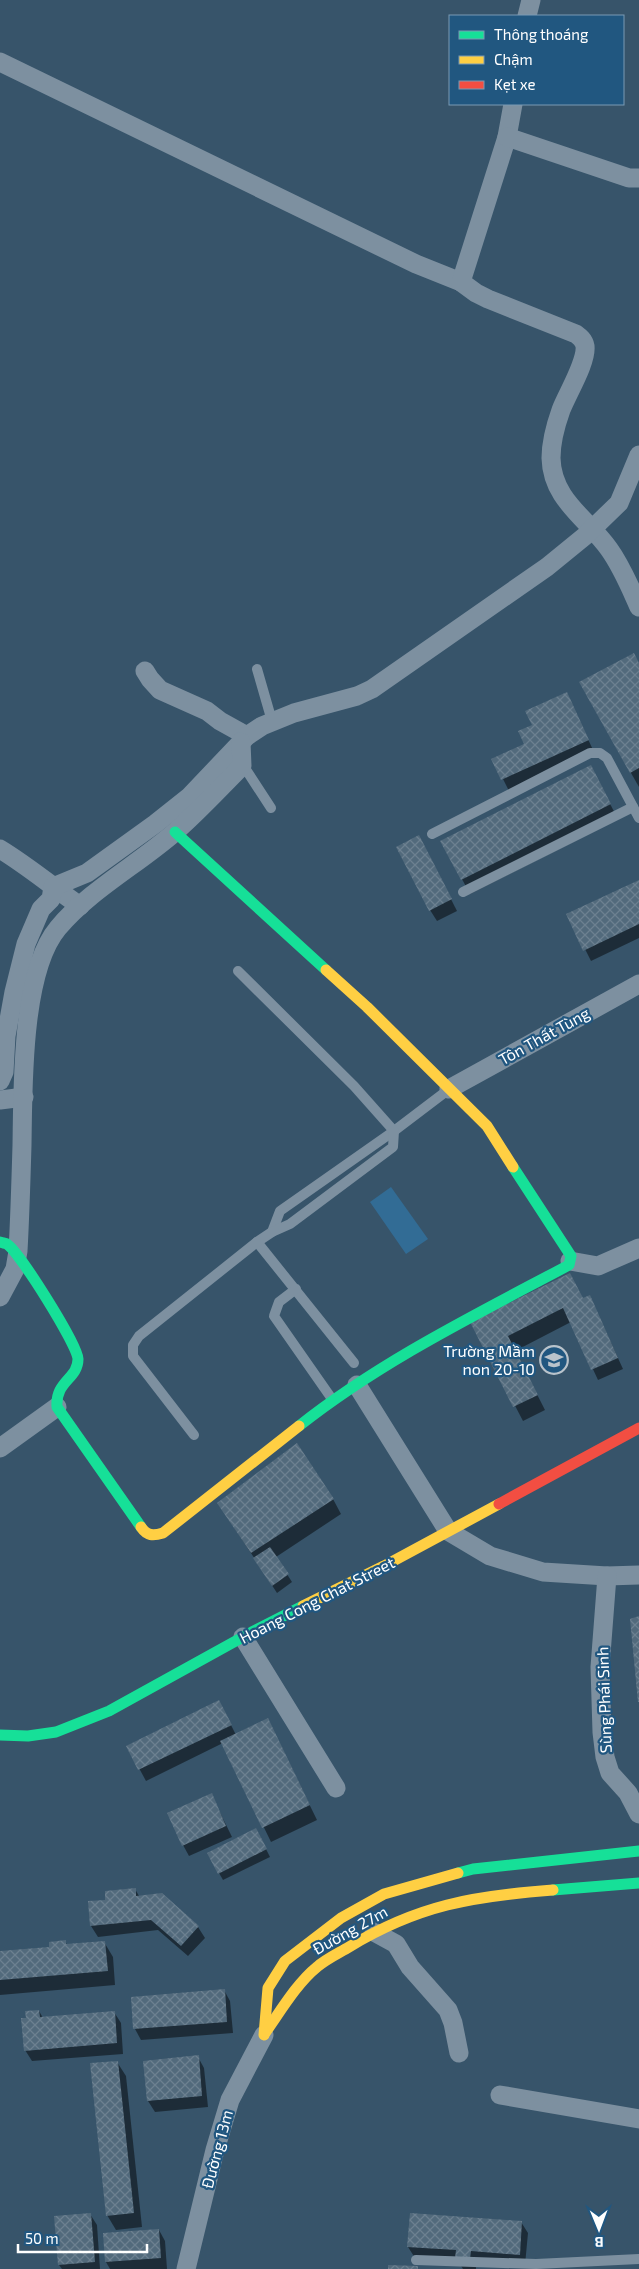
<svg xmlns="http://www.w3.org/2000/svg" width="639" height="2269" viewBox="0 0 639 2269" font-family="'Exo 2',sans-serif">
<defs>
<pattern id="building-cross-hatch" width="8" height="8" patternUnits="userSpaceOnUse" patternTransform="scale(1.25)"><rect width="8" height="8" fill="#526a7c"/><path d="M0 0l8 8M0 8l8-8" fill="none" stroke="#6c8090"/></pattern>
</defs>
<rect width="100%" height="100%" fill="#37546a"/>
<polygon fill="#326c95" points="391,1187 428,1239 406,1254 370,1202"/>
<g fill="#0007">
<polygon points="639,665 639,787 631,773"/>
<polygon points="572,705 594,752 509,791 493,759 526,744"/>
<polygon points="598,781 618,819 470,894 442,842"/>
<polygon points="425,848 457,911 437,921 430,910"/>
<polygon points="639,881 639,938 591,961 568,915"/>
<polygon points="590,1297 623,1369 598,1380 571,1322 515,1351 545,1410 523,1421 472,1323 583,1300"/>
<polygon points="333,1499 341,1514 276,1557 292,1582 277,1593 228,1518"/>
<polygon points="225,1713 236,1735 268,1720 317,1820 271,1842 223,1743 146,1781 127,1746"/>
<polygon points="211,1794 232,1837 189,1856 183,1845"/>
<polygon points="260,1837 270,1857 223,1880 219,1873"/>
<polygon points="135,1889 139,1896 198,1927 205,1938 188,1956 158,1930 98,1937 91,1926 107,1901"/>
<polygon points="65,1941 67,1945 104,1942 113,1957 115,1985 0,1995 0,1952 51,1948"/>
<polygon points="224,1990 230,2001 233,2033 141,2040 135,2029"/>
<polygon points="39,2011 43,2018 114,2012 121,2023 123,2054 32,2061 25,2050 27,2019"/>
<polygon points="198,2057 204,2068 208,2107 155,2112 148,2101"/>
<polygon points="117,2062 126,2076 142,2227 116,2230 107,2215"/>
<polygon points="90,2214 97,2225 100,2269 62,2269 59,2265"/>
<polygon points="521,2222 528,2233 525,2265 476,2262 476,2269 463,2269 458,2261 415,2258 408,2247"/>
<polygon points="159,2230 165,2241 167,2269 110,2269 106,2262"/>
</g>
<g fill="url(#building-cross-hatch)">
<polygon points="634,653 639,663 639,768 630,773 579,682"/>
<polygon points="567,692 589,740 501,780 491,759 524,744 518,731 532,725 525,711"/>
<polygon points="591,765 611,804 461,880 440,841"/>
<polygon points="419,835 452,899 429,911 396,847"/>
<polygon points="639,880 639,924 583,951 566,914"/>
<polygon points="570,1273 583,1298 590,1295 618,1358 591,1370 563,1308 508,1336 538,1395 513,1407 470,1322"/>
<polygon points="297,1443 334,1499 251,1553 217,1503"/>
<polygon points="270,1547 289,1574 272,1586 253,1558"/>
<polygon points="639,1616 639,1702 638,1702 630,1619"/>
<polygon points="219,1700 232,1725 138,1770 126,1746"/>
<polygon points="268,1718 310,1805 262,1828 220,1741"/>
<polygon points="212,1793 226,1826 182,1846 167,1813"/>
<polygon points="256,1828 267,1849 218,1874 207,1853"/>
<polygon points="136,1888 136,1896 162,1893 199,1926 181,1946 151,1920 90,1926 88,1901 105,1900 105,1891"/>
<polygon points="66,1940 66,1944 105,1941 108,1971 0,1980 0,1951 49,1947 49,1942"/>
<polygon points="225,1989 227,2022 133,2029 131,1997"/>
<polygon points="39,2010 40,2017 115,2011 117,2043 24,2051 21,2018 26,2018 25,2011"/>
<polygon points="199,2055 202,2096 147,2101 143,2061"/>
<polygon points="118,2061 134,2213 106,2216 90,2063"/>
<polygon points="91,2213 95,2262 58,2265 54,2216"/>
<polygon points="410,2213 522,2221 520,2255 471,2251 470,2259 455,2258 456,2250 407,2247"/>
<polygon points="159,2229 161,2258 105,2262 103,2233"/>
<polygon points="388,2265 418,2266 418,2269 388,2269"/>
</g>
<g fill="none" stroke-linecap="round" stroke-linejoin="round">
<g stroke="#7d90a0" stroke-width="10">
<polyline points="257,669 272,721"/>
<polyline points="243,765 271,808"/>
<polyline points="432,834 590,753 600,753 607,758 639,818"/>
<polyline points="463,892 633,807"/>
<polyline points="272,1232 280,1211 394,1131 448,1090"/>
<polyline points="257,1242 354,1363"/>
<polyline points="296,1289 279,1302 274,1316 332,1399"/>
<polyline points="194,1435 133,1356 133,1345 139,1336 257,1242 272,1232 290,1224 393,1147 394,1131 354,1086 238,971"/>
<polyline points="416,2260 536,2264 639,2259"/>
</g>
<g stroke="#7d90a0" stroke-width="19">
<polyline points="527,16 531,0"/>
<polyline points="0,62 416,264 461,282"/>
<path d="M513,104L507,137L461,282L476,293L488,299L576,334C580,337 584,340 585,346C587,362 567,394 561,410C556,424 551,443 551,458C552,500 587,518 609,549C622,567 630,587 639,607"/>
<polyline points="507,137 629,178 639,178"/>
<polyline points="145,671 150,679 160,690 207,711 220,721 247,736"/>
<path d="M0,849C28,866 53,887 80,906"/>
<polyline points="0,1081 4,1072 6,1036 14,992 26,944 41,909 51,899 53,887 87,873 155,824 189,797 247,736 262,726 294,713 357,696 372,689 547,567 585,536 619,503 639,455"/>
<polyline points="449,1089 639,984"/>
<polyline points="0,1100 24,1097"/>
<polyline points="570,1261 598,1266 639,1248"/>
<path d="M0,1297L15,1269L18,1251C20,1215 21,1180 22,1145C23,1088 21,972 58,928C90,890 137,865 175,832C198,812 220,788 242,766L241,742"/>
<polyline points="357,1385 448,1531 490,1556 543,1572 607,1576 639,1575"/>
<polyline points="0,1448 57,1407"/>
<polyline points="607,1576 600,1667 602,1732 605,1757 610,1773 628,1793 639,1814"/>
<polyline points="243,1637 336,1788"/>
<polyline points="374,1932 396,1944 410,1967 448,2010 453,2023 459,2053"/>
<polyline points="500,2095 639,2119"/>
<polyline points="186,2269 215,2150 230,2100 264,2035"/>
</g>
<g stroke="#16e098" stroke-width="11">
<polyline points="175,832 326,970"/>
<path d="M0,1242C2,1243 5,1243 7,1244C20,1253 77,1344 78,1359C78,1379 55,1381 57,1407L141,1527"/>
<path d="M299,1426C381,1361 477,1314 569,1265L571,1256L513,1167"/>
<polyline points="0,1735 28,1736 56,1732 109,1711 252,1632 303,1606"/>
<polyline points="458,1873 473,1869 639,1851"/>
<polyline points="553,1890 639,1883"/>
</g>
<g stroke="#ffcf43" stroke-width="11">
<polyline points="326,970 367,1007 487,1126 513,1167"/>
<path d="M141,1527C147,1536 153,1536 163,1533L299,1426"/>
<polyline points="303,1606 384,1566 499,1504"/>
<path d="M265,2033C280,2012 297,1983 317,1967C326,1959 339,1953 349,1947C418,1905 474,1896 553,1890"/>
<polyline points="264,2035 268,1988 285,1961 341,1918 384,1894 458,1873"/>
</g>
<polyline stroke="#f24e42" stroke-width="11" points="499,1504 639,1428"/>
</g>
<defs>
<symbol id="school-ring" viewBox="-11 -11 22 22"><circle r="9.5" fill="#215780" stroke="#b9c3cb" stroke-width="1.5"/><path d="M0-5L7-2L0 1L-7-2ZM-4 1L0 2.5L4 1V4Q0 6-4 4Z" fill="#b9c3cb"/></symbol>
</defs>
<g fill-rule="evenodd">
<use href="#school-ring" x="538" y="1344" width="32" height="32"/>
</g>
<g text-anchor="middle" stroke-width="4.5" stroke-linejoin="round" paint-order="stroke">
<g font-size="16" fill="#fff" stroke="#215780">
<text transform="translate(544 1036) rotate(-29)" y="6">Tôn Thất Tùng</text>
<text transform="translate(317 1600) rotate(-27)" y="6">Hoang Cong Chat Street</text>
<text transform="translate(604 1700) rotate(-92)" y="6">Sùng Phái Sinh</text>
<text transform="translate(350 1930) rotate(-29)" y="6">Đường 27m</text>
<text transform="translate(217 2149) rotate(-75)" y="6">Đường 13m</text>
</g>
<g font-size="16" fill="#fff" stroke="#215780" text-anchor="end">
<text x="535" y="1357">Trường Mầm<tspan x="535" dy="18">non 20-10</tspan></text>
</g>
</g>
<rect x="449" y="15" width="175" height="90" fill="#215780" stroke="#7a9ab3"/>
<rect x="459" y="31" width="25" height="8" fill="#16e098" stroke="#7a9ab3"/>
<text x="494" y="40" font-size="15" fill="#ffffff">Thông thoáng</text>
<rect x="459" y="56" width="25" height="8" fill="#ffcf43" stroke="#7a9ab3"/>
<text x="494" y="65" font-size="15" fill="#ffffff">Chậm</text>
<rect x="459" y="81" width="25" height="8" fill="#f24e42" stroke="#7a9ab3"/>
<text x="494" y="90" font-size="15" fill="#ffffff">Kẹt xe</text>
<g transform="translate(599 2229) rotate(179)" stroke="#215780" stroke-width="4" paint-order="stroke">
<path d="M0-4L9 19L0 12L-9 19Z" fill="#ffffff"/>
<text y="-8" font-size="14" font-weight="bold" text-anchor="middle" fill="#ffffff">B</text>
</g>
<path d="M18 2244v8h129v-8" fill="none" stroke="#ffffff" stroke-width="2.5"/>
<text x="25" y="2244" font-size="15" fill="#ffffff" stroke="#215780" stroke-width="4" paint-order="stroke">50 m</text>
</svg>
